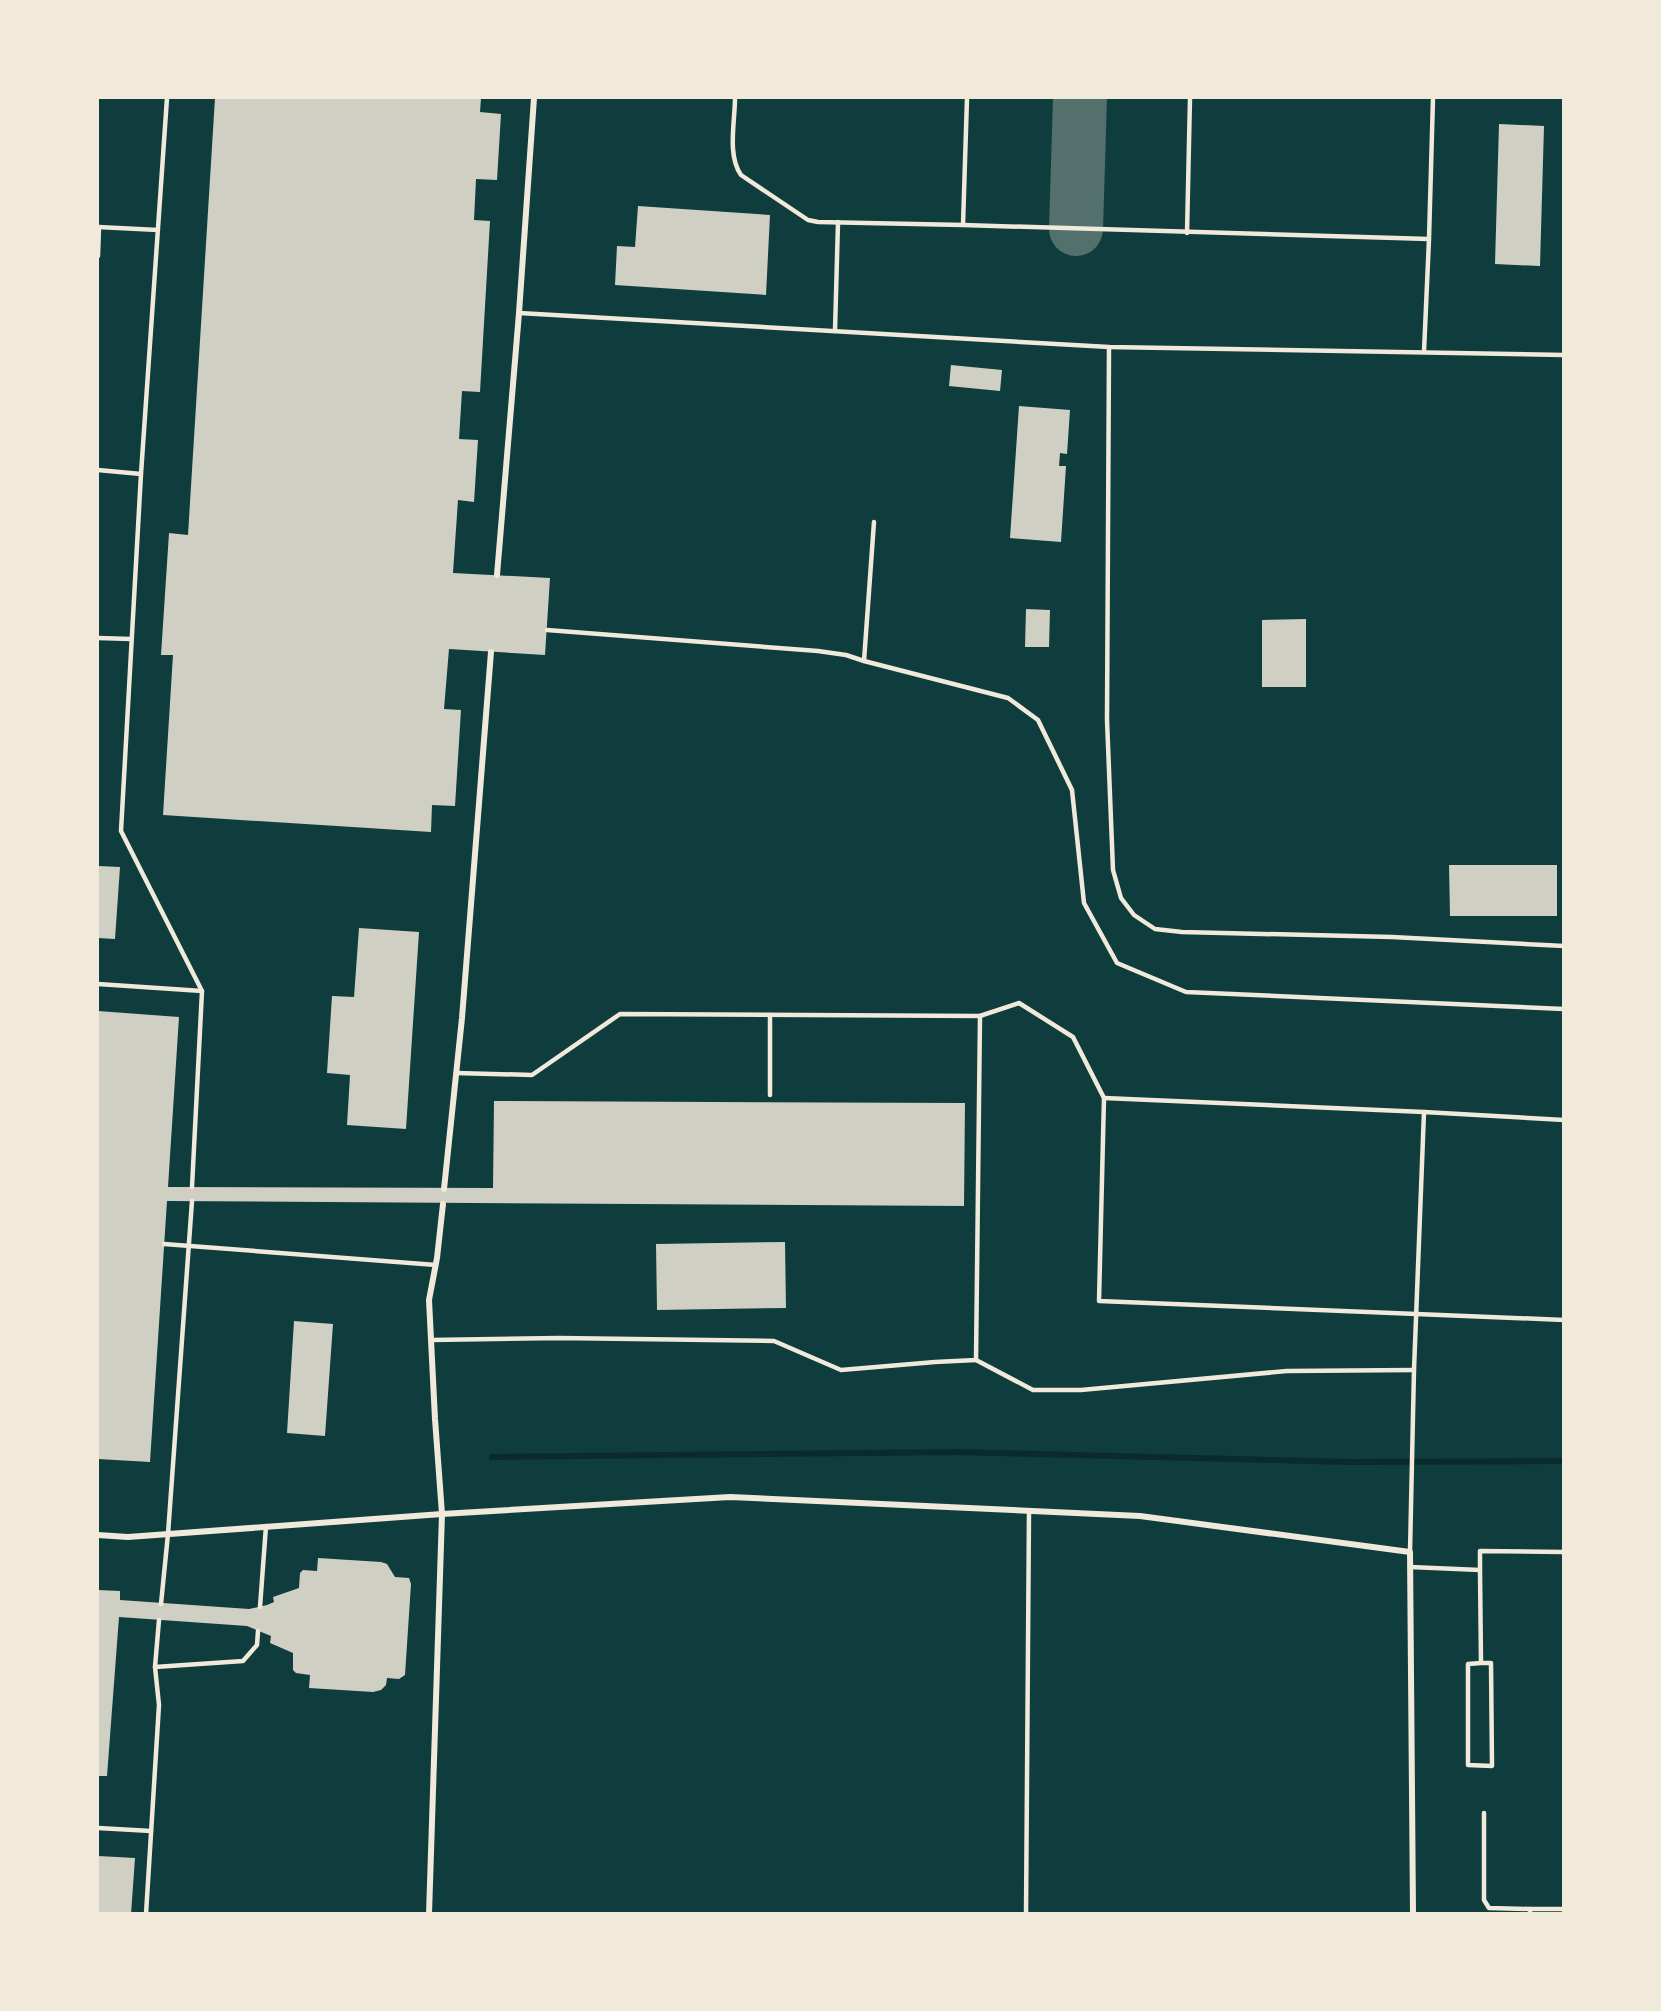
<svg xmlns="http://www.w3.org/2000/svg" width="1661" height="2011" viewBox="0 0 1661 2011" font-family="'Source Sans 3',sans-serif">
<rect width="100%" height="100%" fill="#0f3d3e"/>
<g fill="none" stroke-linecap="round" stroke-linejoin="round">
<polyline stroke="#0a2a2b" stroke-width="6" points="492,1457 958,1452 1351,1462 1564,1461"/>
<polyline stroke="#53706d" stroke-width="54" points="1076,229 1080,98"/>
</g>
<g fill="#cfcfc3">
<polygon points="215,98 481,98 480,112 501,114 497,180 476,179 474,220 490,221 480,392 462,391 459,439 478,440 474,502 458,500 453,573 550,578 545,655 449,649 444,709 461,710 455,806 432,805 431,832 163,815 173,655 161,655 169,533 188,535"/>
<polygon points="1499,124 1544,126 1540,266 1495,264"/>
<polygon points="638,206 770,215 766,295 615,285 617,246 635,247"/>
<polygon points="951,365 1002,370 1000,391 949,386"/>
<polygon points="1019,406 1070,410 1067,454 1060,453 1059,466 1066,466 1061,542 1010,538"/>
<polygon points="1026,609 1050,610 1049,647 1025,647"/>
<polygon points="1306,619 1306,687 1262,687 1262,620"/>
<polygon points="1449,865 1557,865 1557,916 1450,916"/>
<polygon points="98,866 120,867 115,939 98,938"/>
<polygon points="359,928 419,932 406,1129 347,1125 350,1075 327,1073 332,996 354,997"/>
<polygon points="98,1011 179,1017 168,1187 493,1188 494,1101 965,1103 964,1206 167,1201 150,1462 98,1459"/>
<polygon points="785,1242 786,1308 657,1310 656,1244"/>
<polygon points="294,1321 333,1324 325,1436 287,1433"/>
<polygon points="318,1558 381,1562 387,1564 395,1577 409,1578 411,1584 405,1675 399,1679 387,1678 386,1685 381,1690 373,1692 309,1688 310,1675 296,1673 293,1670 293,1653 270,1643 271,1636 247,1626 119,1617 107,1776 98,1776 98,1590 120,1591 120,1600 249,1609 267,1605 274,1602 273,1597 299,1588 300,1573 303,1570 317,1571"/>
<polygon points="98,1856 135,1858 131,1914 98,1914"/>
</g>
<g fill="none" stroke-linecap="round" stroke-linejoin="round">
<g stroke="#f1e9da" stroke-width="4.5">
<polyline points="167,98 141,474 121,831 202,991 192,1187"/>
<path d="M735,98C735,122 727,155 741,175L808,220L818,222L963,225L967,98"/>
<polyline points="963,225 1429,239"/>
<polyline points="98,227 158,230"/>
<polyline points="1187,233 1190,98"/>
<polyline points="98,256 99,227"/>
<polyline points="519,313 1109,347 1564,355"/>
<polyline points="835,331 838,222"/>
<polyline points="1109,347 1107,720 1113,870 1121,898 1134,915 1155,929 1182,932 1392,937 1564,946"/>
<polyline points="1424,352 1429,239 1433,98"/>
<polyline points="98,470 141,474"/>
<polyline points="547,630 818,651 846,655 864,661 1008,698 1038,720 1072,790 1084,903 1117,963 1186,992 1564,1009"/>
<polyline points="98,638 131,639"/>
<polyline points="864,661 874,522"/>
<polyline points="98,984 202,991"/>
<polyline points="980,1016 1019,1003 1073,1037 1104,1098 1099,1301 1564,1320"/>
<polyline points="770,1095 770,1015"/>
<polyline points="1104,1098 1424,1112"/>
<polyline points="164,1244 436,1265"/>
<polyline points="431,1340 559,1338 774,1341 841,1370 935,1362 976,1360 980,1016 620,1014 532,1075 456,1073"/>
<polyline points="976,1360 1033,1390 1081,1390 1287,1371 1414,1370"/>
<polyline points="1410,1552 1414,1370 1424,1112 1564,1120"/>
<polyline points="1410,1567 1480,1570 1480,1551 1564,1552"/>
<polyline points="1480,1570 1481,1663 1468,1664 1468,1765 1492,1766 1491,1663 1481,1663"/>
<polyline points="161,1604 168,1534 192,1201"/>
<polyline points="260,1607 266,1526"/>
<polyline points="155,1667 243,1661 257,1645 258,1631"/>
<polyline points="1484,1813 1484,1900 1489,1908 1530,1909 1530,1914"/>
<polyline points="98,1828 151,1831"/>
<polyline points="1530,1909 1564,1909"/>
<polyline points="146,1914 159,1705 155,1667 159,1620"/>
<polyline points="1026,1914 1029,1511"/>
</g>
<g stroke="#f1e9da" stroke-width="6">
<polyline points="497,575 519,313 534,98"/>
<polyline points="444,1189 462,1018 491,652"/>
<polyline points="98,1535 128,1537 442,1514 730,1497 1140,1516 1410,1552 1413,1914"/>
<polyline points="429,1914 442,1514 435,1419 429,1300 437,1258 443,1204"/>
</g>
</g>
<rect width="1661" height="2011" fill="none" stroke="#f1e9da" stroke-width="198"/>
</svg>
